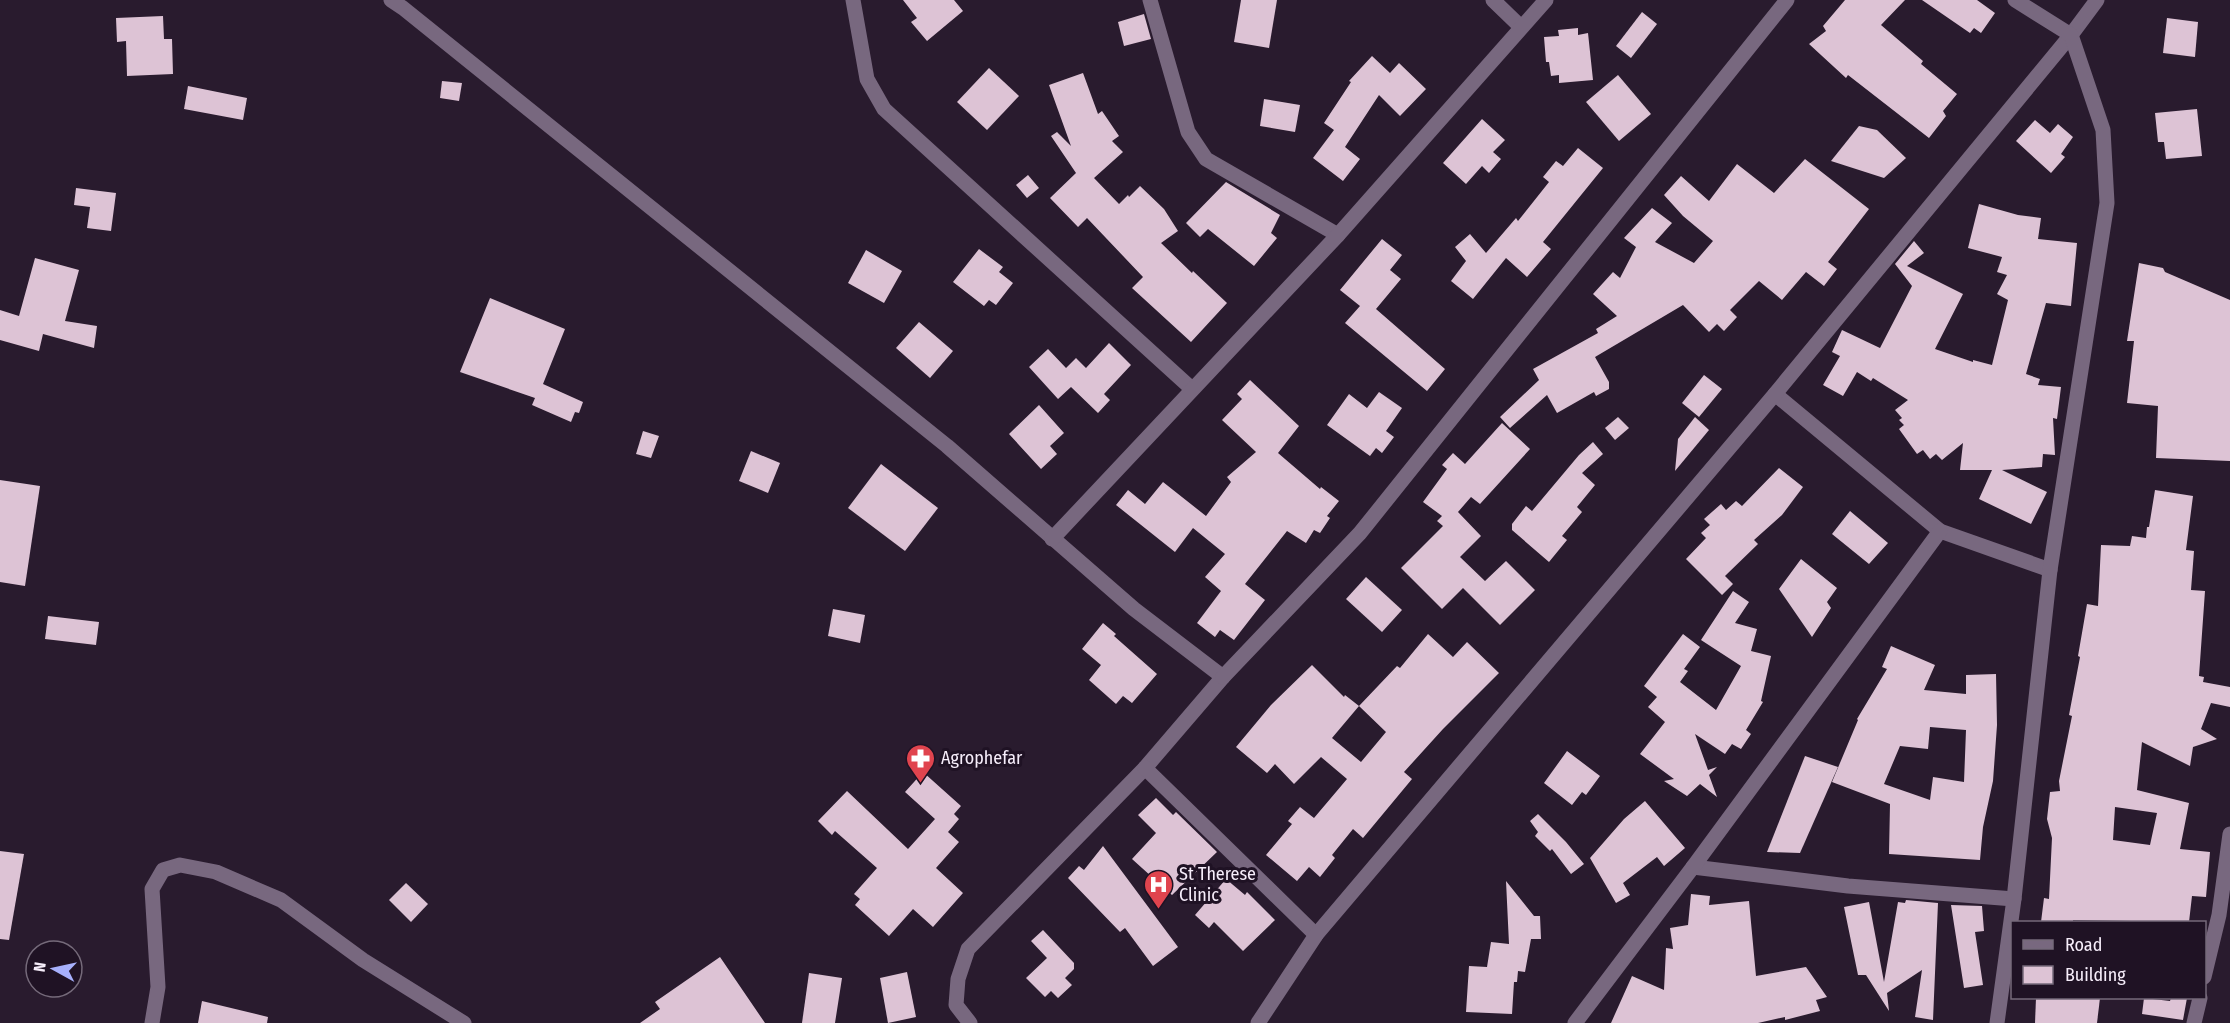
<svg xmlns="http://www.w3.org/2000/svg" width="2230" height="1023" viewBox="0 0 2230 1023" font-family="'Fira Sans Condensed',sans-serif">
<rect width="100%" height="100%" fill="#291b2e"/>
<g fill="#ddc3d5" fill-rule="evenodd">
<polygon points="903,0 954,0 963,11 927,41 911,22 917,18"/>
<polygon points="1241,0 1277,0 1269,48 1234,42"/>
<polygon points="1845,0 1905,0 1881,25 1923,61 1921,64 1957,94 1943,111 1946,116 1929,138 1848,75 1846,78 1809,44 1826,31 1823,26"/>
<polygon points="1922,0 1977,0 1995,13 1981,33 1974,28 1970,33"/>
<polygon points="1642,12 1657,24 1631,58 1616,46"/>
<polygon points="1144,14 1151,39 1124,46 1118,22"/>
<polygon points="163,16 164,39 172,39 173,74 127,76 126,41 117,42 116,18"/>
<polygon points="2167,18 2198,22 2195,57 2163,53"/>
<polygon points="1578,28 1578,35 1588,33 1593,80 1559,83 1559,75 1551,76 1549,62 1546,62 1544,37 1559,36 1558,30"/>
<polygon points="1372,56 1390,73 1399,63 1426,89 1400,116 1379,95 1345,147 1360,159 1343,181 1313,158 1334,130 1324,123 1351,82 1349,81"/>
<polygon points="989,68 1019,96 987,130 957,102"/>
<polygon points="1083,73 1098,114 1102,111 1119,136 1112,141 1123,152 1094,178 1119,204 1128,195 1129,197 1140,186 1164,209 1178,231 1161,243 1192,273 1193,271 1227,303 1191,342 1132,288 1143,277 1087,218 1078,227 1050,198 1076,173 1051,136 1057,132 1071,146 1049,85"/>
<polygon points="1618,75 1651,114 1619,141 1586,102"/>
<polygon points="442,81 462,83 459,101 440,98"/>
<polygon points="188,86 247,98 243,120 184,109"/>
<polygon points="1264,99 1300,105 1295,132 1260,126"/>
<polygon points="2197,109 2202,156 2166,159 2164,142 2158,142 2155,113"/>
<polygon points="1482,119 1505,140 1493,152 1501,159 1489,173 1482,166 1466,184 1443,163"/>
<polygon points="2035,120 2050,133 2058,124 2073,137 2061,154 2065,157 2051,173 2016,141"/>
<polygon points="1859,126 1877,130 1906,158 1884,178 1831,161"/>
<polygon points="1578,148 1603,168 1543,242 1551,249 1527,277 1506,258 1473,299 1451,281 1466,261 1455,247 1470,234 1486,253 1516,218 1518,221 1549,182 1543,177 1556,161 1563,166"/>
<polygon points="1805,159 1869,209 1828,262 1837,269 1824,286 1806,272 1782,300 1759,281 1730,310 1737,317 1724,331 1717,324 1709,332 1683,305 1595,357 1609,382 1609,389 1596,396 1594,392 1557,413 1547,395 1510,428 1500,417 1539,380 1533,369 1598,333 1596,329 1617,316 1593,294 1613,272 1620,278 1636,247 1624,238 1652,208 1672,223 1655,242 1694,263 1713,241 1683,216 1664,195 1681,176 1709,201 1737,164 1774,193"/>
<polygon points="1028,175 1039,188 1027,198 1016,185"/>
<polygon points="1226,182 1280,215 1271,233 1277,238 1254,266 1208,229 1200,237 1186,223"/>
<polygon points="76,188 116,193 111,231 87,228 90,207 74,205"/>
<polygon points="1979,204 2018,215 2041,218 2038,239 2077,243 2071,306 2046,303 2026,374 2040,379 2038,385 2061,387 2057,419 2053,418 2055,455 2043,454 2042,467 2002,470 2047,492 2031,524 1979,499 1992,470 1960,470 1963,443 1942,460 1936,454 1930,459 1923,450 1917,454 1899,429 1904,425 1899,420 1902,418 1895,410 1908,400 1873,378 1871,381 1857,372 1843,396 1823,385 1840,356 1832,352 1842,330 1880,348 1912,286 1895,264 1914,241 1924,253 1907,266 1963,294 1935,349 1973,362 1973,360 1992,365 2008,300 1997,294 2007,275 1997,272 2002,257 1968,248"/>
<polygon points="1382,239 1402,255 1390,270 1401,279 1376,309 1445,369 1427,391 1345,323 1360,306 1340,290"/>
<polygon points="979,249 1003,267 999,272 1013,283 996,305 989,300 984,306 953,282"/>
<polygon points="866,250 902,271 884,303 848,283"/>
<polygon points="35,258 79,270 65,321 97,326 94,348 43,334 39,351 0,340 0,310 19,316"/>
<polygon points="2139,263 2163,268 2165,272 2230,300 2230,461 2156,458 2158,406 2127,403 2134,341 2127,341"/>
<polygon points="490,298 565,329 543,384 583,402 579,413 575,412 571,422 532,405 535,398 460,372"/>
<polygon points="919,322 953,351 930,378 896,348"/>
<polygon points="1109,343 1131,365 1104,394 1110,400 1098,413 1071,387 1058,399 1029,367 1048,349 1066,368 1076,358 1086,368"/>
<polygon points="1704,375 1722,389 1699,417 1682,403"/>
<polygon points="1250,380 1299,426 1278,453 1320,489 1321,487 1339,501 1327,516 1330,518 1320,533 1314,530 1306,543 1287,531 1245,584 1265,600 1234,640 1220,630 1215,637 1197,623 1221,591 1205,577 1225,554 1193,528 1175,552 1116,505 1128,490 1145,504 1163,482 1206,516 1231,482 1227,477 1256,452 1222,420 1242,399 1237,394"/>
<polygon points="1379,392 1402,408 1386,431 1394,437 1382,453 1376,448 1370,456 1327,425 1349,394 1367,408"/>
<polygon points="1039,405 1064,433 1050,446 1057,454 1041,469 1009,434"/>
<polygon points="1618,417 1629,428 1615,440 1605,428"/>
<polygon points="1695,417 1709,430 1675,471 1678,439"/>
<polygon points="1502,423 1530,449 1480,504 1471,497 1458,512 1481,536 1460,557 1485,581 1506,561 1535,590 1500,625 1463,588 1442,609 1401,568 1443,526 1437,521 1442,516 1423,502 1447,469 1442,465 1453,453 1465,464"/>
<polygon points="643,431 659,436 651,458 636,454"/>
<polygon points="1593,442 1603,454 1582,473 1595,485 1577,507 1582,512 1562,536 1567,540 1549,562 1512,530 1512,524 1526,506 1532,511 1579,455"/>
<polygon points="751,451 780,463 768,493 739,481"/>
<polygon points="881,464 938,508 905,551 848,508"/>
<polygon points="1779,468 1803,487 1782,515 1754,540 1758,544 1725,576 1733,584 1722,595 1686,559 1706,538 1701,533 1710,525 1704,519 1721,504 1726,510 1736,501 1742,506"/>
<polygon points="0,480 40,486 25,586 0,582"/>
<path d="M2155,490L2193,496L2186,550L2194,551L2191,590L2205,591L2199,676L2204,677L2203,682L2230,687V707L2211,703L2201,729L2217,739L2193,747L2190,766L2142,742L2137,790L2189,803L2180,849L2210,852L2206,897L2192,896L2189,922L2073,920V922H2041L2044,898L2049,899L2052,838L2047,819L2050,792L2060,791L2059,781L2072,716L2069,715L2080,657L2078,656L2087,604L2098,606L2101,545L2130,546L2132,536L2146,538L2147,527H2149ZM2115,807L2157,813L2150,845L2113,840Z"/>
<polygon points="1850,511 1888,543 1869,564 1832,534"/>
<polygon points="1801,559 1837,588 1827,602 1831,608 1812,637 1779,589"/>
<polygon points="1366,577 1402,610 1382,632 1346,599"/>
<polygon points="1733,591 1749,602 1735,623 1757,629 1751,651 1771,656 1761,701 1763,702 1746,730 1751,734 1741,749 1732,744 1725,754 1695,734 1708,770 1717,767 1709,775 1717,797 1700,784 1687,796 1664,781 1674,779 1640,754 1665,722 1648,707 1657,697 1644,686 1683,634 1700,647 1684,669 1688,671 1680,682 1716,710 1741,666 1701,640"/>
<polygon points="833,609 865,615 860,643 828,636"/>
<polygon points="48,616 99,622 96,645 45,639"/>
<polygon points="1103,623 1116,634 1114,636 1157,674 1132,703 1123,696 1116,704 1089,680 1101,665 1082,649"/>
<polygon points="1428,634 1453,657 1467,642 1499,673 1443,729 1404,772 1412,779 1363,838 1353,829 1332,855 1335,858 1320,877 1309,867 1297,881 1266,855 1292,824 1288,821 1300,807 1314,818 1347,779 1321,757 1294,784 1275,764 1267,773 1236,747 1271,705 1312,665 1344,697 1345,695 1359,706 1332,738 1361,762 1386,732 1359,706 1397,666 1400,668"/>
<path d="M1891,646L1935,665L1924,690L1966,694V675L1996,674L1997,725L1993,781L1983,827L1980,860L1889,854L1890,804L1832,782L1858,720L1857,719L1887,669L1882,667ZM1930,727L1966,730L1964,782L1933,777L1930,800L1884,784L1900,746L1928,749Z"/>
<polygon points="1567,751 1600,776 1586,795 1582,792 1572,805 1544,783"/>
<polygon points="1805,756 1838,767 1800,853 1767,852"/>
<polygon points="923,772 961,806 954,814 959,819 948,832 959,842 936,868 963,893 933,927 913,909 889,936 855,905 860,899 854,894 877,868 835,831 832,835 818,821 847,791 908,849 935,819 905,792"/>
<polygon points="1156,798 1173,815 1176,812 1217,852 1172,895 1132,859 1156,833 1138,815"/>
<polygon points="1645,801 1685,848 1664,866 1657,857 1623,883 1630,895 1616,903 1590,858 1624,819"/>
<polygon points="1538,814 1566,842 1584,864 1571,874 1552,849 1550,851 1535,836 1538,832 1530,821"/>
<polygon points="1103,846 1178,947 1153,966 1125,928 1120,932 1068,878 1079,866 1084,870"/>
<polygon points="0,851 24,854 9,940 0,939"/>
<polygon points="1226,879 1245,895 1247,892 1275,920 1243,951 1214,922 1209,928 1195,915"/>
<polygon points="1506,881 1534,916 1540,916 1541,939 1531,939 1525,972 1518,971 1517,982 1514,982 1512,1014 1466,1012 1469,966 1487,967 1491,942 1509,944"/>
<polygon points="406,883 428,904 411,922 389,900"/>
<polygon points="1691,894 1710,896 1709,905 1749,901 1756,976 1806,967 1827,997 1816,1000 1820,1011 1785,1020 1785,1017 1758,1023 1611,1023 1632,976 1664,990 1666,948 1673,949 1670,928 1688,925"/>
<polygon points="1906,900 1938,903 1933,1020 1915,1017 1922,970 1887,993 1889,1011 1866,975 1858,975 1844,907 1869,902 1884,982 1898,902 1905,903"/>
<polygon points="1951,905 1982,906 1984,931 1975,932 1983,985 1964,988"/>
<polygon points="1043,930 1074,963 1074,969 1065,978 1072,985 1058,998 1051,991 1045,997 1026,978 1047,958 1031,941"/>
<polygon points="720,957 765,1023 640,1023 660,1009 655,1002"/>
<polygon points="907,972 916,1017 888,1023 880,978"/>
<polygon points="809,973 842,978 835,1023 802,1023"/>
<polygon points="2036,998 2100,998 2097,1023 2035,1023"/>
<polygon points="2144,998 2170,1001 2171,998 2187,998 2183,1020 2142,1014"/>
<polygon points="202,1001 268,1017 267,1023 198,1023"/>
</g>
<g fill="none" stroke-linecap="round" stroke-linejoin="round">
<g stroke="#78687f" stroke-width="15">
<polyline points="391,0 403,8 947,446 1134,609 1223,677 1145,768 968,949 958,979 956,1005 970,1023"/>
<polyline points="853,0 867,79 884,109 1192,389"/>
<polyline points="1150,0 1188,132 1206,159 1338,235"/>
<polyline points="1493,0 1521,27"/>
<polyline points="1775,394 1940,531 2050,570"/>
<polyline points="1052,539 1338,235 1546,0"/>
<polyline points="1223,677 1360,533 1787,0"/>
<polyline points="1145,768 1316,935"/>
<polyline points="1693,867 1848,886 2014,899"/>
<polyline points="2204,977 2219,915 2230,834"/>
<polyline points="152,1023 158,987 152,889 163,870 180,865 216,872 281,900 363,960 464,1023"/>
<polyline points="1258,1023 1316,935 1775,394 2071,35 2097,0"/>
<polyline points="1575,1023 1693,867 1940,531"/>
<polyline points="1997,1023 2014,899 2050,570 2107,203 2103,130 2071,35 2015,0"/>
<polyline points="2194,1023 2200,998"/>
</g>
</g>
<defs>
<symbol id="pharmacy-pin" viewBox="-11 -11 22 30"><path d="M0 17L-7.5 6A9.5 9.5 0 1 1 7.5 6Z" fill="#e0444e" stroke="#1f1224"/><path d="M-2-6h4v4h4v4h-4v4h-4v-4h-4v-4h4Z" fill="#fff"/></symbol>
<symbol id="hospital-pin" viewBox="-11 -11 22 30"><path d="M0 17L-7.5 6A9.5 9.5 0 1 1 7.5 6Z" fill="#e0444e" stroke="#1f1224"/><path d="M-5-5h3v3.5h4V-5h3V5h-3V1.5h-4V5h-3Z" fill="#fff"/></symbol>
</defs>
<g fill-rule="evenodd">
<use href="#pharmacy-pin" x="904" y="742" width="33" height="45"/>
<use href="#hospital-pin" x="1142" y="868" width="33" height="45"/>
</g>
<g text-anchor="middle" stroke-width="6" stroke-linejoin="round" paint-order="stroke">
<g font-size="18" fill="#f6edfa" stroke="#1f1224" text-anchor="start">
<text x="941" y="764">Agrophefar</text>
<text x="1179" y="880">St Therese<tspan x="1179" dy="21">Clinic</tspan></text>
</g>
</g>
<rect x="2011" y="921" width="195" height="78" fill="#1f1224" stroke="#756a7a" stroke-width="1.5"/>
<rect x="2023" y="940" width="30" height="9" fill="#78687f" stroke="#756a7a" stroke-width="1.5"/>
<text x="2065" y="951" font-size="18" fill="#f6edfa">Road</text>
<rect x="2023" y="966" width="30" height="18" fill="#ddc3d5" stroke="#756a7a" stroke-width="1.5"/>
<text x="2065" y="981" font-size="18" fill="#f6edfa">Building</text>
<g transform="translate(54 969) rotate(278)"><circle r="28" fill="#1f1224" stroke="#756a7a" stroke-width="1.5"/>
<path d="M0-4.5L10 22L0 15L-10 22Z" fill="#a7b0fc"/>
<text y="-9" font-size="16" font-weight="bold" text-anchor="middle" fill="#f6edfa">N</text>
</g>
</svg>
